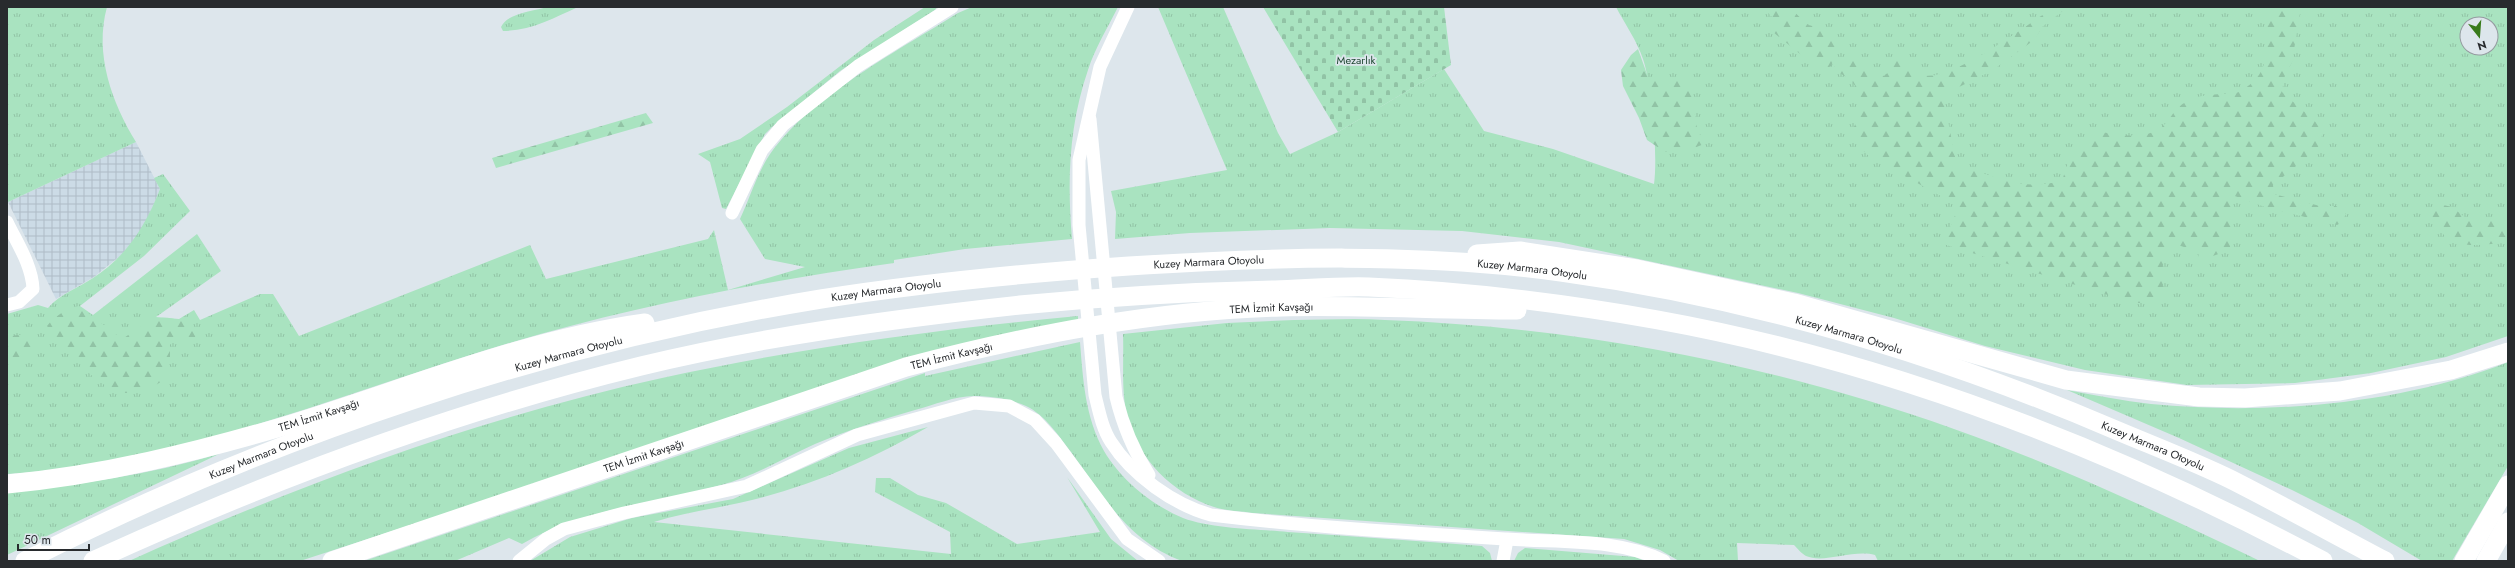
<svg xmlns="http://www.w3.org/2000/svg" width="2515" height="568" viewBox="0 0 2515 568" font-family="Jost,sans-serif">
<defs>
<pattern id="industrial-grid" width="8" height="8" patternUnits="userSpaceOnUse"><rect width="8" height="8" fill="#ccdbe6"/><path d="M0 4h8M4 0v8" fill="none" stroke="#afbcc6"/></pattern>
<pattern id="grass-tufts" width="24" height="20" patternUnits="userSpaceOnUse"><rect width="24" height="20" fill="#a9e3c0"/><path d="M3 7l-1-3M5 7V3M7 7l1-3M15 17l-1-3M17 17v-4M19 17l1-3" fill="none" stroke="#91c3a5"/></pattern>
<pattern id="forest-firs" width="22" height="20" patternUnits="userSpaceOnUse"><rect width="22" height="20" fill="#a9e3c0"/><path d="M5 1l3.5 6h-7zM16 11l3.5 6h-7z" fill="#91c3a5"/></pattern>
<pattern id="cemetery-stones" width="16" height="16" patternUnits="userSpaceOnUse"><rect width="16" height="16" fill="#a9e3c0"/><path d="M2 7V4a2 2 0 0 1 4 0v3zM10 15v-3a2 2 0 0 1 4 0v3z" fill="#91c3a5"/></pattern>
</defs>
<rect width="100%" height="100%" fill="#dde6ec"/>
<polygon fill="url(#industrial-grid)" points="136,142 160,189 149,216 137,238 120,256 94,277 56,299 8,202"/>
<g fill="url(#grass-tufts)" fill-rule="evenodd">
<path d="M7,7H107C94,54 112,103 136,142L8,202Z"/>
<path d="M548,7H578C554,18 530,31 503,31L501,27C507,13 534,11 548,7Z"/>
<polygon points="925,7 937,7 935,10 840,71 772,127 765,134 726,209 722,208 710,162 698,154 740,139 787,107 874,40"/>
<path d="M972,7H1118C1108,27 1095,48 1088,70C1069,125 1067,181 1072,239L965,249L894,260V263C749,283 604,312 464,357C317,404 163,465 7,474V314L38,305L48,308C60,294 78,288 93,278C127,256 146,225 160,189L154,178L163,174L190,211L144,256L80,306L93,315L197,234L221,271L156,317L179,319L194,310L200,320L260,294H273L299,336L530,245L546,279L708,239L714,230L728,290L805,267L765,259L740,219C748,202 754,183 763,166C797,103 898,51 958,13Z"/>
<path d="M1158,7H1223L1278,133L1290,154L1338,132L1444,69L1484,131L1553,149L1654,184C1658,155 1652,86 1643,59C1637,41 1625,24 1616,7H2508V336L2446,357L2371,373L2295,383L2187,385L2085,370L1985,346L1894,318L1798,293L1559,242L1462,231L1330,228L1190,233L1115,239L1116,212L1111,191L1227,170ZM2467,24H2491V48H2467Z"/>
<path d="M1078,316V320L568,474L300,561H129C300,484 479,418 662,378C800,348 938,329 1078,316Z"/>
<path d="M1294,320C1324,320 1354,318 1385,320C1579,327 1771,364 1954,429C2059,466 2160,513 2260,561H1878L1875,555C1853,549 1824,564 1806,556C1802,554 1797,548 1794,545L1737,543L1738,561H1679L1660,550L1624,539L1253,513C1240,511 1226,511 1214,507C1173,494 1137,458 1127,416C1121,390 1124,360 1123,334L1227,323Z"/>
<path d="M1080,342C1083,379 1085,417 1104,451C1121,480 1152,505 1183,518C1212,529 1258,529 1288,532C1353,536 1417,541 1482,546L1490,553L1492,561H1182C1128,541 1103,496 1071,452C1058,435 1045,415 1026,406C1010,399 992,396 974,396C955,396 934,405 915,410C881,420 848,430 815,444C784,458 755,476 721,485C654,504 585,508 522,544L509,538L455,561H364L925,373V376Z"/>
<path d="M2508,362V466L2452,561H2422L2358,523L2292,490L2179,438L2067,390C2095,395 2123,401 2151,404C2266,415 2400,405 2508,362Z"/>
<path d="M928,427C873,459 813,485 752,500C720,508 685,512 654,522L951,554L950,532L875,492L876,478H890L918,495L946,503L1017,544L1100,532L1067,477L1111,539L1138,561H530L570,537L632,518L733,499L849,448Z"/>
<path d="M219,454L7,555V493C79,484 149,475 219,454Z"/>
<polygon points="1525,548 1635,557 1645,561 1514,561 1518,553"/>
</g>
<g fill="url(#forest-firs)">
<polygon points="1763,7 1789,7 1808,25 1832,30 1842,42 1831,66 1826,68 1805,58 1773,32 1772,17"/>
<path d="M2048,7H2068L2043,26L2034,40L1993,70L1943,95L1957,167C1975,168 1989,177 2007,181C2024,186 2045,185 2062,181L2070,156L2097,131C2115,135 2149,141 2164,125C2174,115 2174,107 2190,100C2204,93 2219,95 2235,93C2239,93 2244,89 2248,86C2273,70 2267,33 2265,7H2301L2292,62L2284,78L2282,92L2314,120L2323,132L2318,148L2273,185L2274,194L2320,206H2336L2346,214L2344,221L2337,225L2265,207L2232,195L2230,250L2207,258H2198L2199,252L2172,243C2161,265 2159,274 2166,297L2148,303H2134L1943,244L1959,206L1870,157L1857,145L1852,132C1854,125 1861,116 1862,109C1863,98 1856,84 1848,78C1842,74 1837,73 1834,67L1838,59L1851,56L1884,76C1893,70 1892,61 1901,55C1911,61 1911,71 1922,75C1949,83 2021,29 2044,14Z"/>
<polygon points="1638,49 1648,77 1662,80 1689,77 1697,128 1704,144 1684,152 1665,152 1647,140 1639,118 1623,86 1621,70 1631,55"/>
<polygon points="646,113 653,123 496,168 492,158"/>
<path d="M2439,204L2452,207L2471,222L2508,218V243C2484,243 2460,252 2441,232C2435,225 2432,222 2430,214Z"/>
<path d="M79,306L122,339C150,322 157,309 191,325L196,338L170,343V358L165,379L144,393H116L91,375L65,349L47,326C56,315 66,309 79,306Z"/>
<path d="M31,334L37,341C34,361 25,359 7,361V336Z"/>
</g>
<polygon fill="url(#cemetery-stones)" points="1263,7 1444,7 1451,65 1338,132"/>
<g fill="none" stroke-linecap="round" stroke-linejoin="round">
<g stroke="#fff" stroke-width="13">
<path d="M1128,7L1100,67L1079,160V225L1095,395C1099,411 1102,428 1111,442C1132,475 1174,505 1211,515C1309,527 1409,533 1507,539C1559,543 1617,538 1664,561"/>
<path d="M1090,119L1116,397C1123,426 1133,450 1149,475"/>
<polyline points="732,213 762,150 783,125 858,66 952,7"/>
<path d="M7,222C17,243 32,265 33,289L19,302L7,305"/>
<polyline points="519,561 546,539 564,529 624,513 747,486 857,435 974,403 1009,406 1035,420 1056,443 1127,539 1159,561"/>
<polyline points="1503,561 1507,540"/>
</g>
<g stroke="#fff" stroke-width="19">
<polyline points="1477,254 1520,251 1637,269 1794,303 2066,380 2199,397 2245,398 2340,391 2451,370 2508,352"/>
<path id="s1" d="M7,484C103,475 196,452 288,425C406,389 522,340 645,323"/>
<path id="s2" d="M25,561C274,435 545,344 821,299C923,283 1026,273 1129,266C1273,257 1417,252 1561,272C1752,298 1941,355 2118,431C2156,447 2195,462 2232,480C2283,506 2334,534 2385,561"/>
<path d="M93,561C270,480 452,412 641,366C765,336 893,319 1020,305C1105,297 1190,292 1275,290C1306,289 1338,286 1369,287C1465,291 1563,303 1658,320C1891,362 2114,450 2323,561"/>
<path id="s3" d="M332,561L906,367C1028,335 1155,310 1282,307C1360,305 1438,310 1517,310"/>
<polyline points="2464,561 2508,485"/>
<polyline points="2486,561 2508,522"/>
</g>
</g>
<g text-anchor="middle" stroke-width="3.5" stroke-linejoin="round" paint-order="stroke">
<g font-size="11" fill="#204933" stroke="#dde6ec">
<text x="1356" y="64">Mezarlık</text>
</g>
<g font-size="11" fill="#282b2e" stroke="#dde6ec">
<text dy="4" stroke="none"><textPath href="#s2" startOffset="1231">Kuzey Marmara Otoyolu</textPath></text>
<text dy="4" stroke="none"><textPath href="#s2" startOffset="1555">Kuzey Marmara Otoyolu</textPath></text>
<text dy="4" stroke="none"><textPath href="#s2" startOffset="907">Kuzey Marmara Otoyolu</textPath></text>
<text dy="4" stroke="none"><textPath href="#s3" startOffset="977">TEM İzmit Kavşağı</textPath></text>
<text dy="4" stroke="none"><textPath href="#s2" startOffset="1879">Kuzey Marmara Otoyolu</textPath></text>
<text dy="4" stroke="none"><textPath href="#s2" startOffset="583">Kuzey Marmara Otoyolu</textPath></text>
<text dy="4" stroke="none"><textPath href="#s3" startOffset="653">TEM İzmit Kavşağı</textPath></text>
<text dy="4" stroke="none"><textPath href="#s1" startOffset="320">TEM İzmit Kavşağı</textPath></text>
<text dy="4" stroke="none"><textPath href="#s2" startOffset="2203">Kuzey Marmara Otoyolu</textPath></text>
<text dy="4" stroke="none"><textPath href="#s2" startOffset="259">Kuzey Marmara Otoyolu</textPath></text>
<text dy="4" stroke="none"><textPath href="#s3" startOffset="329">TEM İzmit Kavşağı</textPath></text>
</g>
</g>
<rect width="2515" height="568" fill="none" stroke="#282b2e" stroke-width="16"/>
<g transform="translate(2479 36) rotate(163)"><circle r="19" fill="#dde6ec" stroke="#959ba0"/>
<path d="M0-3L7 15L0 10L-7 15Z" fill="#387b1c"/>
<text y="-6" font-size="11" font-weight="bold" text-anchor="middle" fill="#282b2e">N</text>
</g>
<path d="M18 544v6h71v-6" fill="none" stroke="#282b2e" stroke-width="2"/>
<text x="24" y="544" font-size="12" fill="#282b2e" stroke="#dde6ec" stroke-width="3" paint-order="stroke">50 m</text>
</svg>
